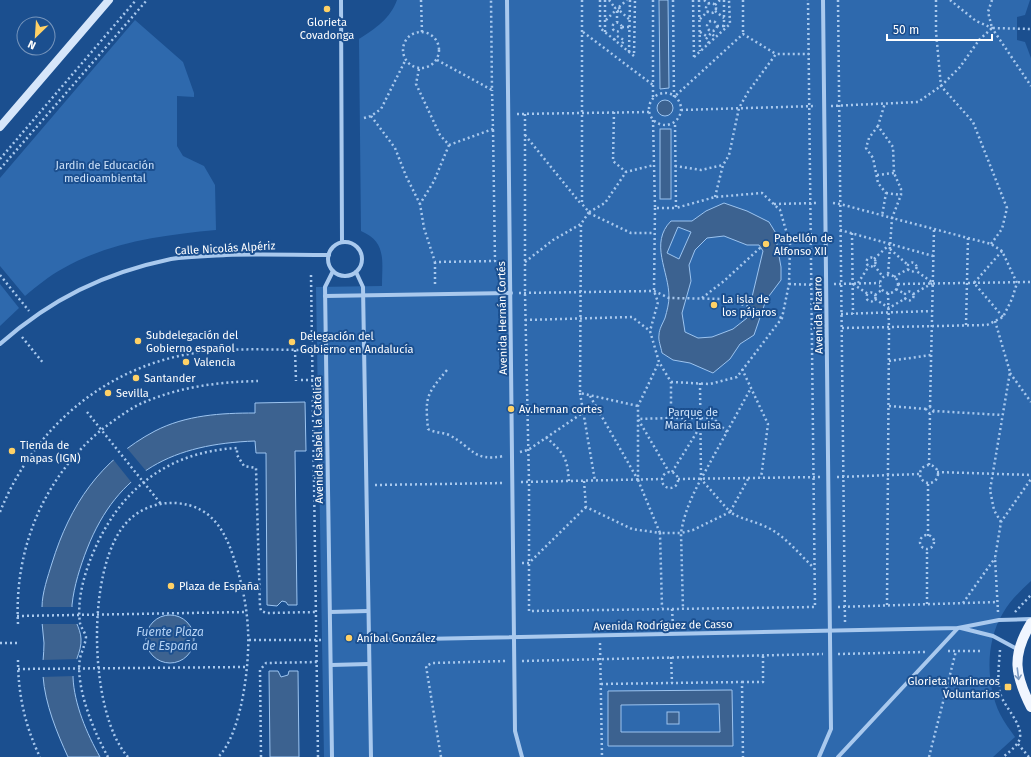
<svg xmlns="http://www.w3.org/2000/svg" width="1031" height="757" viewBox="0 0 1031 757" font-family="'Fira Sans',sans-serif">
<rect width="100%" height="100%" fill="#1b4f8f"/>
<g fill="#2e69ad">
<path d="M397,0H1030L1025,15L1017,17V40L1025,42L1031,58V581C1020,591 1010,601 1003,613C985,642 986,685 1000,714C1004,722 1010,730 1015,737L993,757H324L316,287L382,286C382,261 387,242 361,231L359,39C376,28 390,19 397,0Z"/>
<path d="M135,20L183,62L194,93V97L177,96V146L183,156L204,166L215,185L216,230C163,235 109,242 62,269C49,276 37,286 25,296L0,266V178Z"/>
<polygon points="0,284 19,308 0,326"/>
</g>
<g fill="#3c6290" stroke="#9cc4f0" fill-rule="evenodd">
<polygon points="659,0 668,0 669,88 660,89"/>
<circle cx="665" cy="108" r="8"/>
<rect x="660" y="129" width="11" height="70"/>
<path d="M724,203L747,211L769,222L777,235V245L781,267V280L766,300L754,335L740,344L730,359L713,373L690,363L673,360L662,353C661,347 658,340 659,335C659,329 663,323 665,318C667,311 669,303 669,297C669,271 649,243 671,221H692L706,211ZM678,227L691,232L679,259L667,253ZM724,236L747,245H759L763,251L747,318L733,329L712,337L698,338L685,332L682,313L691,281L689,265L695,250L707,238Z"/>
<path d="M305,402L306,451H295L297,605H288L286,602L282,601L277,606L267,605L266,453H256L255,441C174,444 118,470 87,549C80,567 74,586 72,605C71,616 81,628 81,639C82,652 72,665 73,677C74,704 87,734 100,757H68C57,733 45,704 43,676C42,666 44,654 44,643C43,631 41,619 42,607C42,593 48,576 52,563C70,505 100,460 155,431C186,415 221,413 255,413V403Z"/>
<circle cx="170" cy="639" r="24"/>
<polygon points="269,671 278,671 281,677 288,675 289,671 298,671 299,757 270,757"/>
<path d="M732,690L733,746H608V691ZM719,704L720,732H621V705Z"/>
<rect x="667" y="712" width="12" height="12"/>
</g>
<g fill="#1b4f8f">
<polygon points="126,447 147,472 132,483 112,458"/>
<polygon points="40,607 74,607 79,624 41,624"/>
<polygon points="79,659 74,676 41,677 42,660"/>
</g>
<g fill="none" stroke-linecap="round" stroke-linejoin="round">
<g stroke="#a9c9ee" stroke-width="2.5" stroke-dasharray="2 3" stroke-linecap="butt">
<polyline points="421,0 422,32"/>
<polyline points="582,0 582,204 589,212 581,224 580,393 638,406"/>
<polyline points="600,0 600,28 634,56 635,0"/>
<polyline points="609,0 615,8"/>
<polyline points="653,0 653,98"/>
<polyline points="673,0 674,97 743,34 776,54"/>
<polyline points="693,0 694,57"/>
<polyline points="699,0 700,51"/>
<polyline points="704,0 709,4"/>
<polyline points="724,0 724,28"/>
<polyline points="743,0 743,34"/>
<polyline points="838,0 845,622"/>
<polyline points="936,0 936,32 941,86 973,122 1007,208 1002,229 991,244"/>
<polyline points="950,0 976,21 992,28 1031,86"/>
<polyline points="992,0 988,12 992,28 1031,29"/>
<circle cx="711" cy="8" r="5"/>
<polyline points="715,5 720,0"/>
<polyline points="619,7 627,0"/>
<polyline points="617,11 617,22"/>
<polyline points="620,11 630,20"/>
<polyline points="715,11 724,18"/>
<polyline points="700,19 708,11"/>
<polyline points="606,20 615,11 615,8 619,7 620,11 615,11"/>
<circle cx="712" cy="26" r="5"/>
<circle cx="617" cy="27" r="4.5"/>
<polyline points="717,26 725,26"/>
<polyline points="622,27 630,27"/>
<circle cx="421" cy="50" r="18"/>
<polyline points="583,32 653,85"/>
<polyline points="605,32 605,0"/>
<polyline points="700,32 708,37"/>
<polyline points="614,40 617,36 624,40 621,46"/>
<polyline points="709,43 706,39 711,33 715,37"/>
<polyline points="629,52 630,0"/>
<polyline points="694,57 730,24 729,0"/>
<polyline points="437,60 492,90 491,0"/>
<polyline points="419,69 416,84 440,135 449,145 493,129 492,90"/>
<circle cx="665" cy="109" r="16"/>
<polyline points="831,106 918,102 941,86 960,67 979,40 992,28"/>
<polyline points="681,110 816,106"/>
<polyline points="614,112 613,161 626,172"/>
<polyline points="517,114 649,112"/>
<polyline points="525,114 525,293 529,482 529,611 815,607 808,0"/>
<polyline points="371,116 395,148 406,176 420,204"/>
<polyline points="364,118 371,116 381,109 405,61"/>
<polyline points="653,120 655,208 676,208 675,122"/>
<polyline points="878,126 869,138 866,148 873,158 878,183 886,193 882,216"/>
<polyline points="525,135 581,204"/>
<polyline points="449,145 434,181 420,204 424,228 435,262 495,261 493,129"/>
<polyline points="0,159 136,0"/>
<polyline points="675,166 701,170 723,165"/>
<polyline points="0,169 147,0"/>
<polyline points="877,175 894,173"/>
<polyline points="886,193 901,195"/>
<polyline points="715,197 723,165 729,155 739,108 748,92 776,54 809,54"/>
<polyline points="833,203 840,204 892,218 888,275"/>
<polyline points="774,204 818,203"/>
<polyline points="655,208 654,291 658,302 650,331 659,362 671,382 671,418 638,419 669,472"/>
<polyline points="589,212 605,203 626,172 654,165"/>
<polyline points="589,213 631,233 654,233"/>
<polyline points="840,230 933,256"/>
<polyline points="852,233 853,314"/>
<polyline points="890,249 908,265"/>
<polyline points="1002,251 974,283 1003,317"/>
<circle cx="871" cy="262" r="4.5"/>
<polyline points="874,259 890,244"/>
<polyline points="435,262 435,286"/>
<polyline points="525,262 553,240 581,224"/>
<circle cx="912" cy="267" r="4.5"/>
<polyline points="874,265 883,277"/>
<polyline points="0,275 29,311"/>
<polyline points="311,275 318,757"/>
<circle cx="889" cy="284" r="9"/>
<polyline points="894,277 908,269"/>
<polyline points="858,283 869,266"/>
<polyline points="789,284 819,285"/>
<polyline points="834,284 880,283"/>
<polyline points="853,284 868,294"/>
<polyline points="898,284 1031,282"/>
<polyline points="896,289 905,294"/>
<circle cx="909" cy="296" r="4.5"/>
<circle cx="871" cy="297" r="4.5"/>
<polyline points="519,293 654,291 669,298 726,299 782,318"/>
<polyline points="913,294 933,283 915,270"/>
<polyline points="875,295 883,289"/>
<polyline points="702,298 724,281 761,247"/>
<polyline points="875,299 889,308 906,298"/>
<polyline points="841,314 932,311"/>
<polyline points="525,320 632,317 650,331"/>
<polyline points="995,321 1010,372 990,490 994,510 1001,522"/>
<polyline points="966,325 968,237"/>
<polyline points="842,328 987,325 1003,317 1012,299 1017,283 1002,251 991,244 892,218 901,195 901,189 894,173 893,147 878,126 885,103"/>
<polyline points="22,337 44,364"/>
<polyline points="295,350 296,381"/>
<polyline points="889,361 931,355"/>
<polyline points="742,369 768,424 761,478"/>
<path d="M447,370C426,395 425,397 428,429C435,433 442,432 449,435C474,448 472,462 504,456"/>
<polyline points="1010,373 1031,402"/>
<polyline points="301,380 318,380"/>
<polyline points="671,382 710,384 737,377 782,318 789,284 790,244 780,210 762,193 715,197 676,208"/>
<polyline points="700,383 701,479 751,388"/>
<polyline points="580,393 595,481"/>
<polyline points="590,396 638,480 638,406 659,362"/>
<polyline points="889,406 926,409"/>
<polyline points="930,407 934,229"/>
<polyline points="934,411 930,414 926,409 930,407 934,411 1002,415"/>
<polyline points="87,412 161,504"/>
<polyline points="671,418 713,418 727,432"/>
<path d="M546,437C564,454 567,456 569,481"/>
<polyline points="520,452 528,450 584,412"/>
<polyline points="929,465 930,414"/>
<circle cx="929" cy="474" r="9"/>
<circle cx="670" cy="480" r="8"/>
<polyline points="672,472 700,427"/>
<polyline points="937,472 1031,475"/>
<polyline points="837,477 920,474"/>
<polyline points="678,479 820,477"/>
<path d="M748,479L730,512C741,519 750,520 762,525C783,533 798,553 814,568"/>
<path d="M638,480L660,533H681C684,513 692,496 701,479L730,512L693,530L681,533L683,609"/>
<polyline points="584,481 586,507 632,529 660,533 662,608"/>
<polyline points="521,482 662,479"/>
<polyline points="375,485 504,483"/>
<path d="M0,512C36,422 115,359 212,351C245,348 279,350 312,350"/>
<circle cx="927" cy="542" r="7"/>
<polyline points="928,536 928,482"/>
<polyline points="522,563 529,563 586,507"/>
<polyline points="963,603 995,558"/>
<polyline points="927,604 927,549"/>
<polyline points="887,605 889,328 888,293"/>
<polyline points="838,607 997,602"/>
<polyline points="672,609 673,626"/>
<polyline points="998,612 995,558 1001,522 1031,479"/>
<polyline points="1015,612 1031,595"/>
<polyline points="17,616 247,612"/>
<path d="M18,624C14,550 43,479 100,431C112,422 126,411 140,404C178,387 217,382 258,381"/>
<polyline points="249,640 322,640"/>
<polyline points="0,643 18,643"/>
<polyline points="600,643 602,757"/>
<path d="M1000,650C999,664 997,679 1000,693C1004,708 1029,729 1017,744C1013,749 1008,753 1003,757"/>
<polyline points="948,651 981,651"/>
<polyline points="838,654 925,652"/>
<polyline points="671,657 672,683"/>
<path d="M18,660C18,694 25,726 40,757"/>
<polyline points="522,661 823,654"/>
<polyline points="18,669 247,667"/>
<polyline points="742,682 763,682 763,655"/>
<polyline points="601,684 742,682 743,757"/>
<polyline points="1018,744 1029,757"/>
<path d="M108,757C94,732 75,687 80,658C82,651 85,645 86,637C85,632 81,628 80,623C77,602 83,578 91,558C117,492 165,452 237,448V455L244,466L256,468L260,607L261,611L267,613L316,612"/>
<path d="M128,757C88,713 85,562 129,520C141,508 159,502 176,503C215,506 227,535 237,568C243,588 247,609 248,630C250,662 242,734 218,757"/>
<polyline points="261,757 260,670 266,663 317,662"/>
<polyline points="441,757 426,666 432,663 507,661"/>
<polyline points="929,757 956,651"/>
</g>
<g stroke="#a9c9ee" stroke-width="4">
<polyline points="341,0 342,242"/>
<polyline points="507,0 515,731 522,757"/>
<circle cx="345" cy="259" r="17"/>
<polyline points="356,272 363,287 371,757"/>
<polyline points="325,296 511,293"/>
<path d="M0,344C51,299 104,273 171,259C189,256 208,256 226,255C260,254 294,255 329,255"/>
<polyline points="330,612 368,611"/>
<polyline points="961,628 993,636 1019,650"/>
<polyline points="369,640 958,628 999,620 1031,619"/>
<polyline points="331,665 369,664"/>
<polyline points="332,757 325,287 333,271"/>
<polyline points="819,757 831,729 823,0"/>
<polyline points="838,757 958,628"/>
</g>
<polyline stroke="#d6e6fa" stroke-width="8" points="0,127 109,0"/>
<path stroke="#f0f6ff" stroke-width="10" d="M1031,623C1011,656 1015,675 1031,707"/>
</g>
<defs><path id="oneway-shaft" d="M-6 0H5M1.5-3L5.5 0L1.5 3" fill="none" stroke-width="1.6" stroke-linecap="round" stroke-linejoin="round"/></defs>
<use stroke="#7b9ac1" href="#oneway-shaft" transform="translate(1018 674) rotate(83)"/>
<g fill="#ffd166" stroke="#1b4f8f" stroke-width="1.5">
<circle cx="327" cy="9" r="4"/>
<circle cx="766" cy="244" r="4"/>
<circle cx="714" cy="305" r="4"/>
<circle cx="138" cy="341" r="4"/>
<circle cx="292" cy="342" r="4"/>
<circle cx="186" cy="362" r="4"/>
<circle cx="136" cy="378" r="4"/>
<circle cx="108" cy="393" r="4"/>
<circle cx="511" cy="409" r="4"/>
<circle cx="12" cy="451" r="4"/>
<circle cx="171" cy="586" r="4"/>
<circle cx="349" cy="638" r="4"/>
<rect x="1004" y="683" width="8" height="8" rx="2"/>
</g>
<g text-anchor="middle" stroke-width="4" stroke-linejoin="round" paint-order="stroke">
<g font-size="11" fill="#fff" stroke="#1b4f8f" text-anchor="start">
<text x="327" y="26" text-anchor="middle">Glorieta<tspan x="327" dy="13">Covadonga</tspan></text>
<text x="774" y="242">Pabellón de<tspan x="774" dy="13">Alfonso XII</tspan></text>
<text x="722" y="303">La isla de<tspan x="722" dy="13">los pájaros</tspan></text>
<text x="146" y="339">Subdelegación del<tspan x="146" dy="13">Gobierno español</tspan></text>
<text x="300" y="340">Delegación del<tspan x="300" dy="13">Gobierno en Andalucía</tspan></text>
<text x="194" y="366">Valencia</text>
<text x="144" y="382">Santander</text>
<text x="116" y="397">Sevilla</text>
<text x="519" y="413">Av.hernan cortes</text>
<text x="20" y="449">Tienda de<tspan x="20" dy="13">mapas (IGN)</tspan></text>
<text x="179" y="590">Plaza de España</text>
<text x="357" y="642">Aníbal González</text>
<text x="1000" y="685" text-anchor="end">Glorieta Marineros<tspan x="1000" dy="13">Voluntarios</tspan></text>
</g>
<g font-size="11" fill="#cfe3fa" stroke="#1b4f8f">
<text x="105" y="169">Jardin de Educación<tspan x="105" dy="13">medioambiental</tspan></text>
<text x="693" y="416">Parque de<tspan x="693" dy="13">María Luisa</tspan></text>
</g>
<g font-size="11" fill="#fff" stroke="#1b4f8f">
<text transform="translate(225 248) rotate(-3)" y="4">Calle Nicolás Alpériz</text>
<text transform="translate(818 315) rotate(-91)" y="4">Avenida Pizarro</text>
<text transform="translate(502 318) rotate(-91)" y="4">Avenida Hernán Cortés</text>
<text transform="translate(318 440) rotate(-91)" y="4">Avenida Isabel la Católica</text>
<text transform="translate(663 625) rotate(-1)" y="4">Avenida Rodríguez de Casso</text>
</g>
<g font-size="12" font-style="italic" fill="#b5d3f5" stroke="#1b4f8f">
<text x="170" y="636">Fuente Plaza<tspan x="170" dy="14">de España</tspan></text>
</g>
</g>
<g transform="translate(36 36) rotate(205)"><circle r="19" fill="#1b4f8f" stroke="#7695bc"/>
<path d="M0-3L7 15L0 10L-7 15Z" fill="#ffd166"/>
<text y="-6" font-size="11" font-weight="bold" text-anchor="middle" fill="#ffffff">N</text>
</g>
<path d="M887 34v6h105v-6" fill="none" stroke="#ffffff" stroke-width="2"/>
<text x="893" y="34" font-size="12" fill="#ffffff" stroke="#1b4f8f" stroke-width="3" paint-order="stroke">50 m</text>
</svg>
